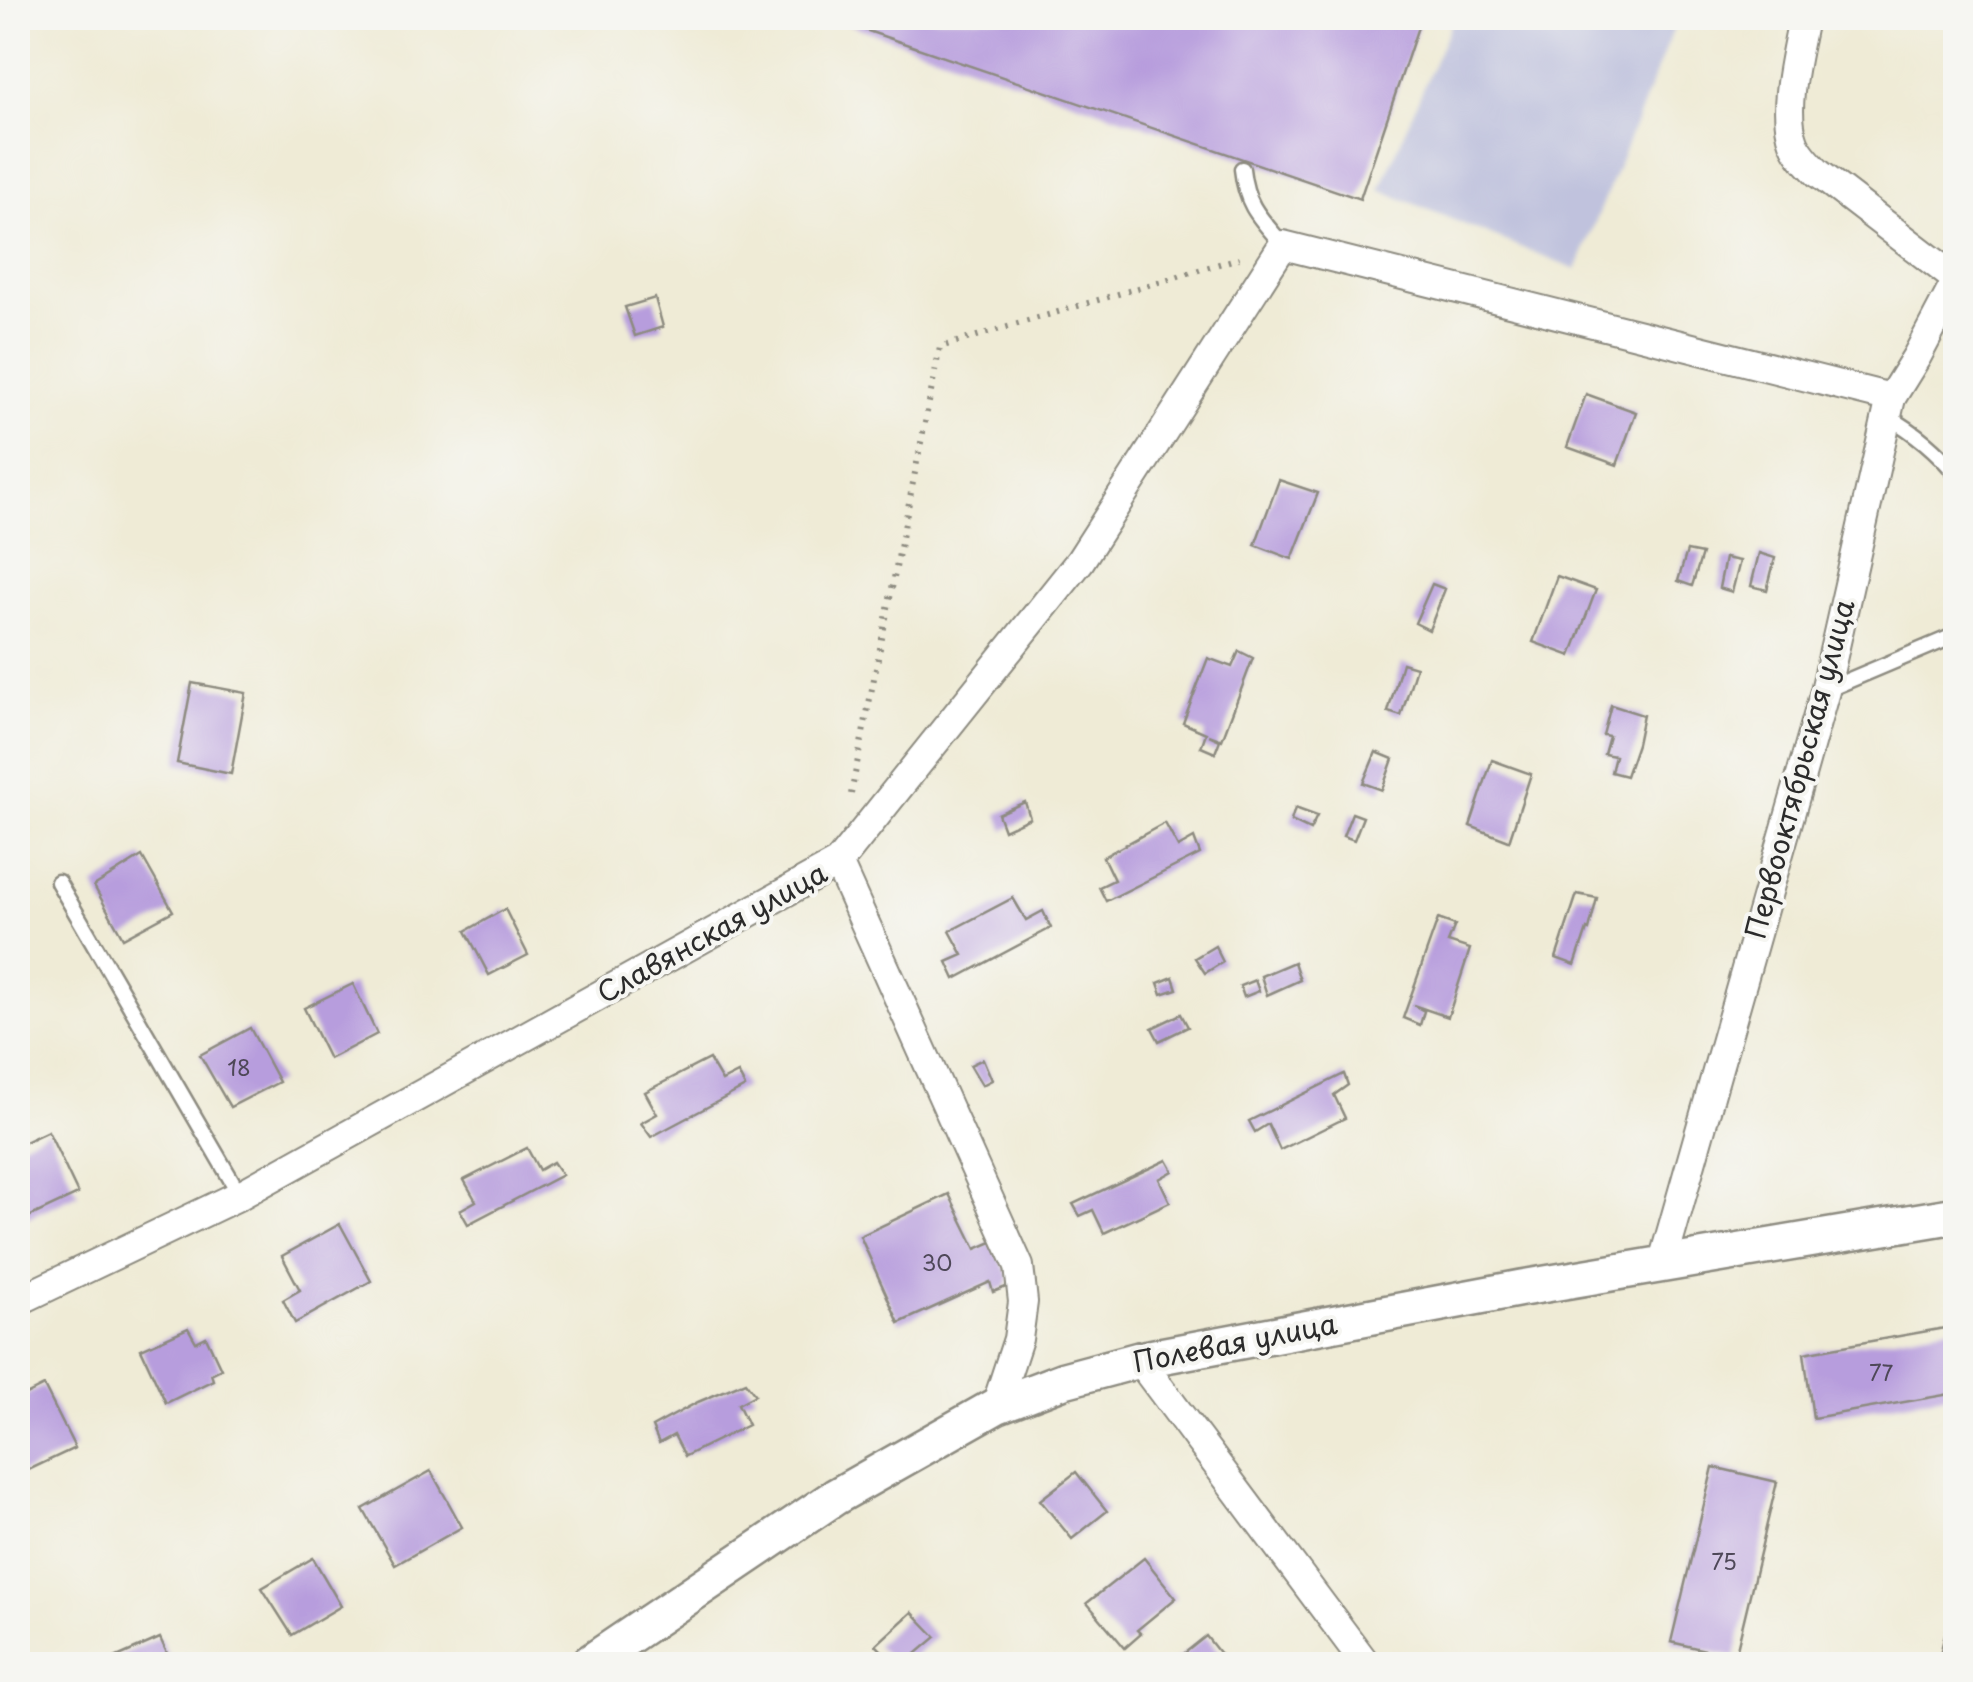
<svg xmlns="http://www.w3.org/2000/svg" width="1973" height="1682" viewBox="0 0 1973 1682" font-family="'Playpen Sans',sans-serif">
<rect width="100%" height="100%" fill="#f6f6f2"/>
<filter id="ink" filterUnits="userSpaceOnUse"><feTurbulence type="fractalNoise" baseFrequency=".01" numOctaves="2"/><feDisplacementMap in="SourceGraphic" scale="20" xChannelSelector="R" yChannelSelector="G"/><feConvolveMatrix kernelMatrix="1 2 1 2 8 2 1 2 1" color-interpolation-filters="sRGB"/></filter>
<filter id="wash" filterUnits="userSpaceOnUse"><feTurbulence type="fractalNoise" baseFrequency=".0048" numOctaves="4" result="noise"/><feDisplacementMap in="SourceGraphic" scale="40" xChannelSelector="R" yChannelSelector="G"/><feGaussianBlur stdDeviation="2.25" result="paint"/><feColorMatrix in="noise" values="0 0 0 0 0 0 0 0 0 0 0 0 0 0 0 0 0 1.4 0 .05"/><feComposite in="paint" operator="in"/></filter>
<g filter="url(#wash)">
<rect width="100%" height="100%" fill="#efebd6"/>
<polygon fill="#c0c2dd" points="1453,18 1678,18 1576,270 1380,190"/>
<g id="blocks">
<g fill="#b79ddd">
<polygon points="830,18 1421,18 1360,199"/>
<polygon points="655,298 663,327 635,336 625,307"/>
<polygon points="1586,394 1636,412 1617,465 1567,447"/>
<polygon points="1279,480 1318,493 1292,559 1255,545"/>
<polygon points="1687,551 1702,554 1692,586 1678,581"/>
<polygon points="1759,553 1775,558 1767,590 1751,586"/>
<polygon points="1725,558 1740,561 1732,592 1719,588"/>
<polygon points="1557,576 1596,590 1571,656 1533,642"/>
<polygon points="1432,584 1445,589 1429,630 1415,623"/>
<polygon points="1239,651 1253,658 1222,740 1209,735 1220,740 1215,753 1201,747 1206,733 1183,723 1208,658 1232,667"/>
<polygon points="1402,663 1416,667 1401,716 1388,712"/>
<polygon points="192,683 246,693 231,774 177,763"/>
<polygon points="1611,705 1643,715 1637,744 1626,776 1611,772 1615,756 1604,754 1609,736 1603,735"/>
<polygon points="1376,752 1393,759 1382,790 1363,783"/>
<polygon points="1492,760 1531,774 1509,841 1470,826"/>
<polygon points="1025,802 1030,818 1004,830 998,814"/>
<polygon points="1295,808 1317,816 1310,830 1291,821"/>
<polygon points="1352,813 1363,817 1354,840 1343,836"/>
<polygon points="1165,823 1178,847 1194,838 1200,854 1106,901 1099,887 1114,880 1103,857"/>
<polygon points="142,856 173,911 123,938 94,886"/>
<polygon points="1577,894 1597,898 1589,930 1587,929 1575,965 1556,958"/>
<polygon points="1013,898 1026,920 1043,911 1051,928 955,979 947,962 963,955 950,931"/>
<polygon points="505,909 528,955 489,975 466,931"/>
<polygon points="1438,919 1455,925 1448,942 1470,949 1448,1017 1413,1005 1424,1011 1420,1025 1403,1018"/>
<polygon points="1215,946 1223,962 1205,973 1195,958"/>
<polygon points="1294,962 1300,980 1267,995 1261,976"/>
<polygon points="1173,977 1177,989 1162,994 1158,983"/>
<polygon points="1255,980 1259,991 1244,997 1240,986"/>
<polygon points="353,984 377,1034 329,1059 304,1008"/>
<polygon points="1181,1014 1188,1027 1159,1041 1152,1028"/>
<polygon points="250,1028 279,1082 230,1107 200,1055"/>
<polygon points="709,1059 722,1081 738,1073 745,1087 651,1137 641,1123 657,1114 645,1092"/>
<polygon points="983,1059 992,1080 982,1085 970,1065"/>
<polygon points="1344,1074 1348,1085 1334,1095 1345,1118 1280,1150 1268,1124 1255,1132 1249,1121"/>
<polygon points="48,1131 78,1194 18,1222 18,1145"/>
<polygon points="527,1148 539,1170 553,1162 562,1175 468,1224 460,1210 476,1201 464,1180"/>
<polygon points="1167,1160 1173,1171 1159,1179 1170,1202 1104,1233 1093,1210 1080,1216 1073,1204"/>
<polygon points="949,1194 976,1249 992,1242 1009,1277 1006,1287 993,1292 990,1282 899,1323 860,1236"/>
<polygon points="340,1224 371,1281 295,1323 283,1300 300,1290 282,1256"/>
<polygon points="1956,1326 1956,1393 1813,1418 1804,1353"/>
<polygon points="188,1328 196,1342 206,1337 221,1369 211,1374 213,1380 166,1403 141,1349"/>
<polygon points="745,1382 755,1395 738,1404 748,1425 685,1456 674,1435 659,1443 652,1427 698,1402"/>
<polygon points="44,1386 75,1448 20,1474 18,1470 18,1399"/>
<polygon points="1713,1467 1777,1482 1735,1657 1671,1642"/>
<polygon points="431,1471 462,1527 395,1565 363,1509"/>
<polygon points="1076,1472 1107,1511 1072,1539 1040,1500"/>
<polygon points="313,1558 341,1606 292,1635 262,1588"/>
<polygon points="1144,1558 1176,1598 1137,1630 1141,1634 1125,1648 1087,1603"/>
<polygon points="912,1612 936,1637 904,1664 895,1664 876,1645"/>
<polygon points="1206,1636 1228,1664 1171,1664"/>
<polygon points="160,1638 172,1664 101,1664"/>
</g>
</g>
</g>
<g filter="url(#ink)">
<use href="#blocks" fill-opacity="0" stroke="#8d8b80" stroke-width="2.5"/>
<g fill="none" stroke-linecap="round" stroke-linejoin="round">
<defs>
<g id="service">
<path d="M1242,169C1246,206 1260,218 1283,245"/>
<path d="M1887,416C1913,431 1937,450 1956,474"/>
<polyline points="1826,690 1956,635"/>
<polyline points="58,882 240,1195"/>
<polyline points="1946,1664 1956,1624"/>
</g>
<g id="minor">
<path d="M1803,18C1797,52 1781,109 1794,142C1799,154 1809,164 1818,173L1956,279"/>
<polyline points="838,863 1019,1266 1023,1302 1018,1339 996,1406"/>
<polyline points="1662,1265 1825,691 1891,398 1917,356 1956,282"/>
<polyline points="18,1301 240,1195 838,863 1080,561 1283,245 1891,398"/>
<polyline points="1139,1360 1366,1664"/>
</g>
<polyline id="tertiary" points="588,1664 835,1497 996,1406 1064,1380 1139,1360 1522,1288 1956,1215"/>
</defs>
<use href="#service" stroke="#8d8b80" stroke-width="19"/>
<use href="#minor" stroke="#8d8b80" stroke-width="32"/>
<use href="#tertiary" stroke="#8d8b80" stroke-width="40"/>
<polyline stroke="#8d8b80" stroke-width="6" stroke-dasharray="2.5 8" stroke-linecap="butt" points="851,794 940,347 1239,258"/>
<use href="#service" stroke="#fff" stroke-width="14"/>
<use href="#minor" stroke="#fff" stroke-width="28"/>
<use href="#tertiary" stroke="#fff" stroke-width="35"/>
</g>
</g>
<g text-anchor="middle" stroke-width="8" stroke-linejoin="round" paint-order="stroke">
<g font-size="22" fill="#4e4858">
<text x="239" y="1076">18</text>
<text x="937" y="1271">30</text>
<text x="1881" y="1381">77</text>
<text x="1724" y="1570">75</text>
</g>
<g font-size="28" fill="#2b2b2b" stroke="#f6f6f2">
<text transform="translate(1800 769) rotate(-75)" y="10">Первооктябрьская улица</text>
<text transform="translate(712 933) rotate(-29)" y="10">Славянская улица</text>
<text transform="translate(1235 1343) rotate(-11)" y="10">Полевая улица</text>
</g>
</g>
<rect width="1973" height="1682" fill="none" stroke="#f6f6f2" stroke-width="60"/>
</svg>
